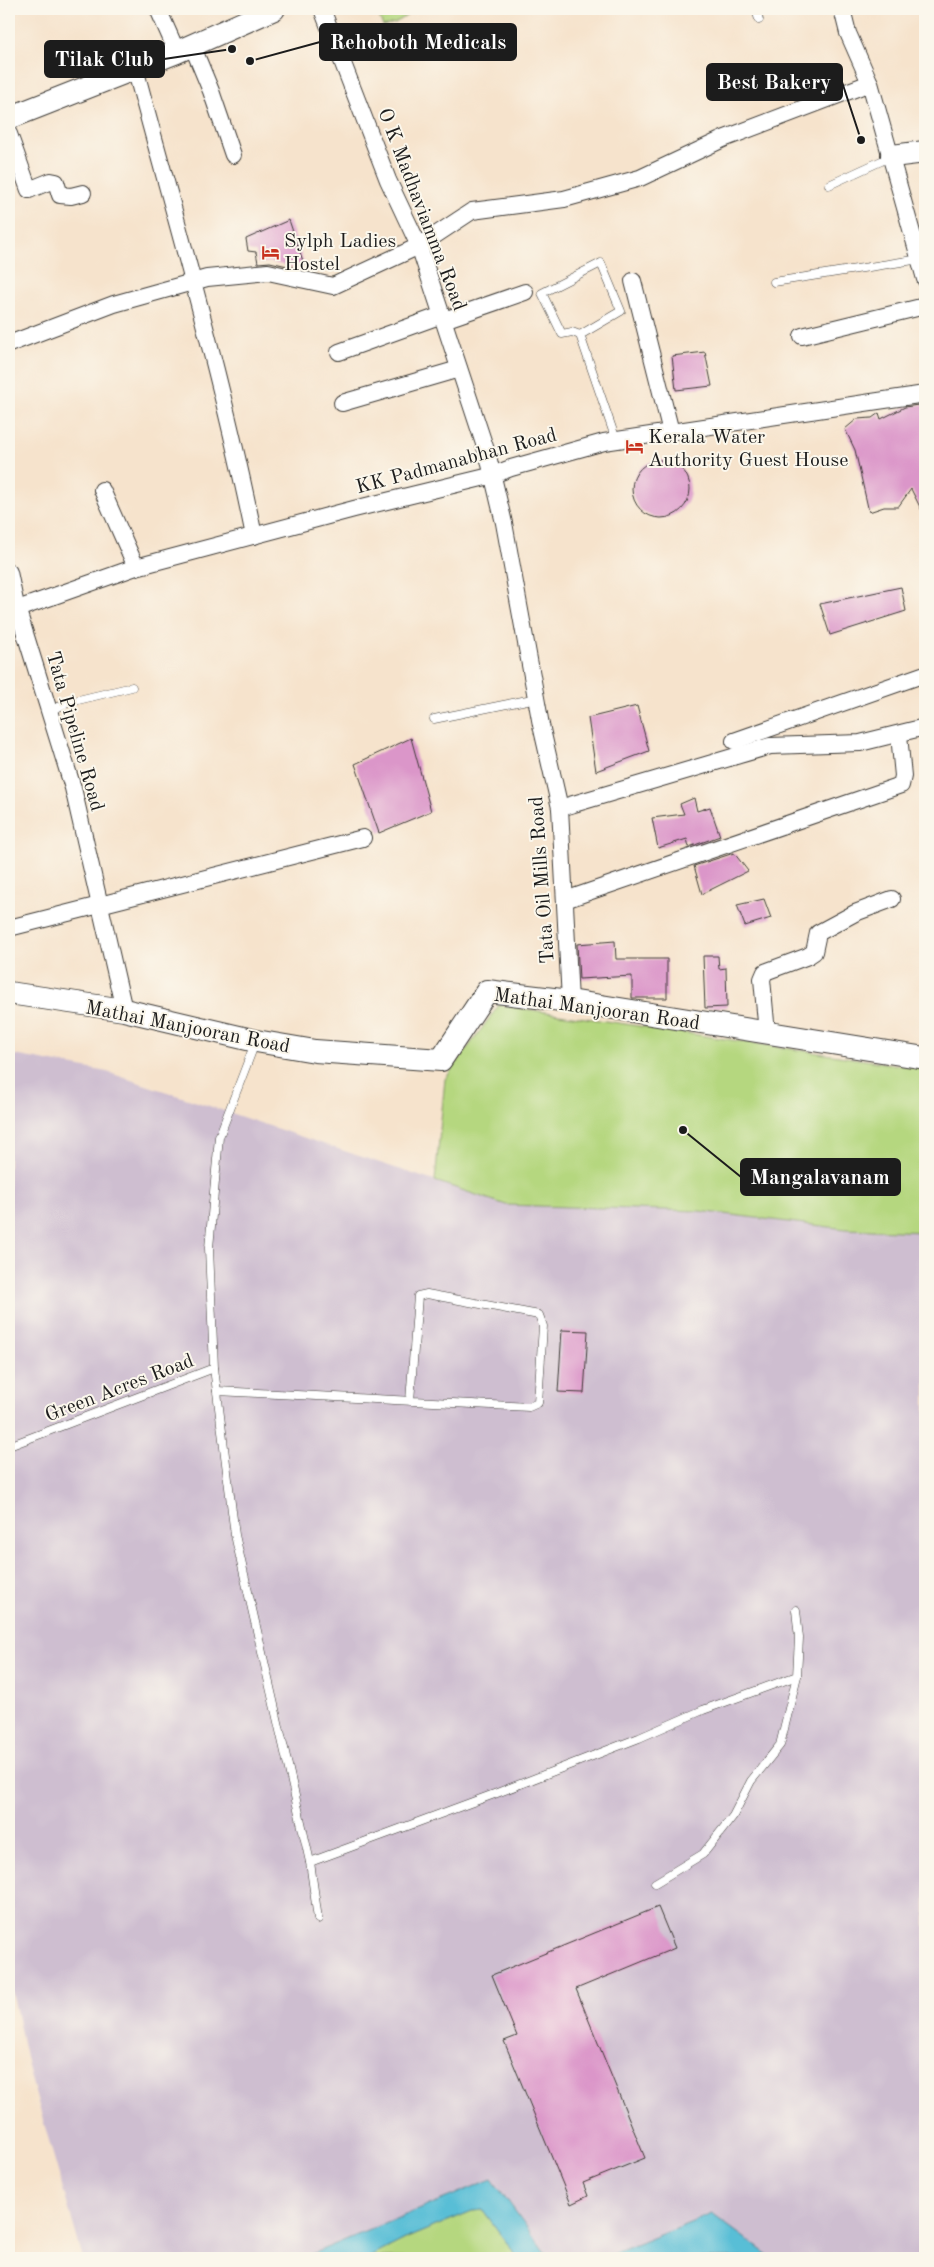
<svg xmlns="http://www.w3.org/2000/svg" width="934" height="2267" viewBox="0 0 934 2267" font-family="'Old Standard TT',serif">
<rect width="100%" height="100%" fill="#fbf7ec"/>
<filter id="ink" filterUnits="userSpaceOnUse"><feTurbulence type="fractalNoise" baseFrequency=".02" numOctaves="2"/><feDisplacementMap in="SourceGraphic" scale="10" xChannelSelector="R" yChannelSelector="G"/><feConvolveMatrix kernelMatrix="1 2 1 2 8 2 1 2 1" color-interpolation-filters="sRGB"/></filter>
<filter id="wash" filterUnits="userSpaceOnUse"><feTurbulence type="fractalNoise" baseFrequency=".0096" numOctaves="4" result="noise"/><feDisplacementMap in="SourceGraphic" scale="20" xChannelSelector="R" yChannelSelector="G"/><feGaussianBlur stdDeviation="1.12" result="paint"/><feColorMatrix in="noise" values="0 0 0 0 0 0 0 0 0 0 0 0 0 0 0 0 0 1.4 0 .05"/><feComposite in="paint" operator="in"/></filter>
<g filter="url(#wash)">
<rect width="100%" height="100%" fill="#f6e3cc"/>
<polygon fill="#cebed0" points="9,1054 107,1072 506,1205 699,1211 846,1229 925,1232 925,2258 772,2258 770,2256 633,2247 603,2258 552,2258 544,2251 492,2179 302,2258 83,2258 30,2075 9,1977"/>
<g fill="#b5d77f" stroke="#687a4e">
<polygon points="375,9 407,9 408,15 395,23 383,26"/>
<polygon points="499,1005 925,1069 925,1232 846,1229 699,1211 506,1205 435,1181 445,1079"/>
<polygon points="483,2210 518,2258 368,2258 407,2238 472,2211"/>
</g>
<g fill="#58bed6" stroke="#3a6d79">
<polygon points="492,2179 544,2251 552,2258 518,2258 483,2210 472,2211 407,2238 368,2258 302,2258"/>
<polygon points="712,2214 772,2258 603,2258"/>
</g>
<g id="blocks">
<g fill="#db96c9">
<polygon points="289,220 304,264 292,267 270,262 258,263 256,252 248,251 246,239"/>
<polygon points="705,352 712,386 676,390 672,356"/>
<polygon points="925,404 925,517 911,489 898,507 884,507 869,512 855,450 845,429 857,419 872,418 879,413 881,419 905,407"/>
<circle cx="661" cy="489" r="29"/>
<polygon points="901,587 906,611 830,635 820,604"/>
<polygon points="637,706 649,751 596,771 588,718"/>
<polygon points="411,738 431,811 379,833 355,764"/>
<polygon points="694,798 697,811 710,807 720,836 689,847 687,839 658,848 652,818 684,814 680,804"/>
<polygon points="734,853 748,871 702,894 694,866"/>
<polygon points="764,899 771,918 745,926 737,905"/>
<polygon points="615,941 616,959 667,959 667,998 632,998 632,976 579,979 577,944"/>
<polygon points="703,956 718,956 719,969 726,968 727,1007 705,1008"/>
<polygon points="562,1330 588,1331 584,1393 558,1392"/>
<polygon points="658,1907 675,1948 576,1989 645,2158 583,2183 588,2196 571,2204 504,2041 517,2036 492,1975"/>
</g>
</g>
</g>
<g filter="url(#ink)">
<use href="#blocks" fill-opacity="0" stroke="#3d3a36" stroke-width="1"/>
<g fill="none" stroke-linecap="round" stroke-linejoin="round">
<defs>
<g id="lane">
<polyline points="756,9 759,20"/>
<polyline points="829,185 890,157"/>
<polyline points="774,282 920,259"/>
<polyline points="580,335 621,311 601,263 542,293 562,334 572,332 580,335 616,440"/>
<polyline points="49,711 70,702 132,687"/>
<polyline points="434,719 537,698"/>
<polyline points="255,1043 219,1137 209,1248 214,1368 235,1535 298,1809 310,1862 318,1919"/>
<polyline points="217,1391 529,1407 538,1403 543,1326 539,1315 427,1294 418,1296 410,1401"/>
<polyline points="9,1446 214,1368"/>
<polyline points="310,1862 497,1793 639,1738 703,1710 797,1676 799,1638 796,1610"/>
<polyline points="655,1883 703,1854 733,1816 751,1781 780,1745 797,1676"/>
</g>
<g id="street">
<polyline points="158,9 177,52"/>
<polyline points="322,9 388,180 419,246 488,456 504,523 541,725 560,808 570,1001"/>
<polyline points="842,9 848,33 870,83 925,279"/>
<polyline points="192,45 211,91 233,155"/>
<path d="M135,68C177,224 222,378 254,536"/>
<polyline points="9,134 29,190 51,181 56,182 60,195 71,196 83,193"/>
<polyline points="633,281 671,432"/>
<polyline points="444,320 525,292"/>
<polyline points="802,336 925,306"/>
<polyline points="9,344 114,304 207,278 268,272 333,286 419,246 472,211 564,199 640,178 723,139 870,83"/>
<polyline points="339,352 442,315"/>
<polyline points="342,403 459,369"/>
<polyline points="102,490 136,567"/>
<polyline points="9,572 15,601 73,788 124,1010"/>
<polyline points="9,612 136,567 354,509 490,476 511,468 604,442 925,394"/>
<polyline points="734,741 925,674"/>
<polyline points="560,808 770,746 860,743 925,727"/>
<polyline points="565,900 901,785 903,776 899,735"/>
<polyline points="9,928 363,838"/>
<polyline points="767,1033 762,979 765,972 808,956 814,952 818,933 855,913 892,899"/>
</g>
<g id="secondary">
<polyline points="9,118 177,52 274,9"/>
<polyline points="892,156 925,152"/>
<polyline points="9,993 124,1010 256,1041 315,1051 441,1060 487,991 570,1001 925,1058"/>
</g>
</defs>
<use href="#lane" stroke="#3d3a36" stroke-width="9"/>
<use href="#street" stroke="#3d3a36" stroke-width="18"/>
<use href="#secondary" stroke="#3d3a36" stroke-width="24"/>
<use href="#lane" stroke="#fff" stroke-width="8"/>
<use href="#street" stroke="#fff" stroke-width="16"/>
<use href="#secondary" stroke="#fff" stroke-width="22"/>
</g>
</g>
<defs>
<symbol id="hotel-bare" viewBox="-9 -9 18 18"><path d="M-6-4.5h1.5V1H6V5H4.5V3h-9V5H-6ZM-4 0a1.8 1.8 0 1 1 3.6 0ZM.5 0V-2.5h3Q6-2.5 6 0Z" fill="#c8321e" stroke="#fbf7ec" stroke-width="2.5" paint-order="stroke"/></symbol>
</defs>
<g fill-rule="evenodd">
<use href="#hotel-bare" x="258" y="240" width="25" height="25"/>
<use href="#hotel-bare" x="622" y="434" width="25" height="25"/>
</g>
<g text-anchor="middle" stroke-width="4" stroke-linejoin="round" paint-order="stroke">
<g font-size="20" fill="#1c1c1c" stroke="#fbf7ec">
<text transform="translate(423 209) rotate(69)" y="7">O K Madhaviamma Road</text>
<text transform="translate(456 460) rotate(-15)" y="7">KK Padmanabhan Road</text>
<text transform="translate(76 731) rotate(74)" y="7">Tata Pipeline Road</text>
<text transform="translate(541 880) rotate(-94)" y="7">Tata Oil Mills Road</text>
<text transform="translate(597 1008) rotate(8)" y="7">Mathai Manjooran Road</text>
<text transform="translate(188 1026) rotate(11)" y="7">Mathai Manjooran Road</text>
<text transform="translate(119 1387) rotate(-21)" y="7">Green Acres Road</text>
</g>
<g font-size="20" fill="#1c1c1c" stroke="#fbf7ec" text-anchor="start">
<text x="284" y="247">Sylph Ladies<tspan x="284" dy="23">Hostel</tspan></text>
<text x="648" y="443">Kerala Water<tspan x="648" dy="23">Authority Guest House</tspan></text>
</g>
</g>
<path fill="none" stroke="#1c1c1c" stroke-width="2" d="M250 61L320 42M232 49L164 59M861 140L842 82M683 1130L741 1177"/>
<g fill="#1c1c1c" stroke="#fbf7ec" stroke-width="2">
<circle cx="250" cy="61" r="5"/>
<circle cx="232" cy="49" r="5"/>
<circle cx="861" cy="140" r="5"/>
<circle cx="683" cy="1130" r="5"/>
</g>
<g fill="#1c1c1c" stroke="#1c1c1c" stroke-width="2">
<rect x="320" y="24" width="196" height="36" rx="5"/>
<rect x="45" y="41" width="119" height="36" rx="5"/>
<rect x="707" y="64" width="135" height="36" rx="5"/>
<rect x="741" y="1159" width="159" height="36" rx="5"/>
</g>
<g font-size="21" text-anchor="middle" font-weight="bold" fill="#fff">
<text x="418" y="49">Rehoboth Medicals</text>
<text x="104" y="66">Tilak Club</text>
<text x="774" y="89">Best Bakery</text>
<text x="820" y="1184">Mangalavanam</text>
</g>
<rect width="934" height="2267" fill="none" stroke="#fbf7ec" stroke-width="30"/>
</svg>
